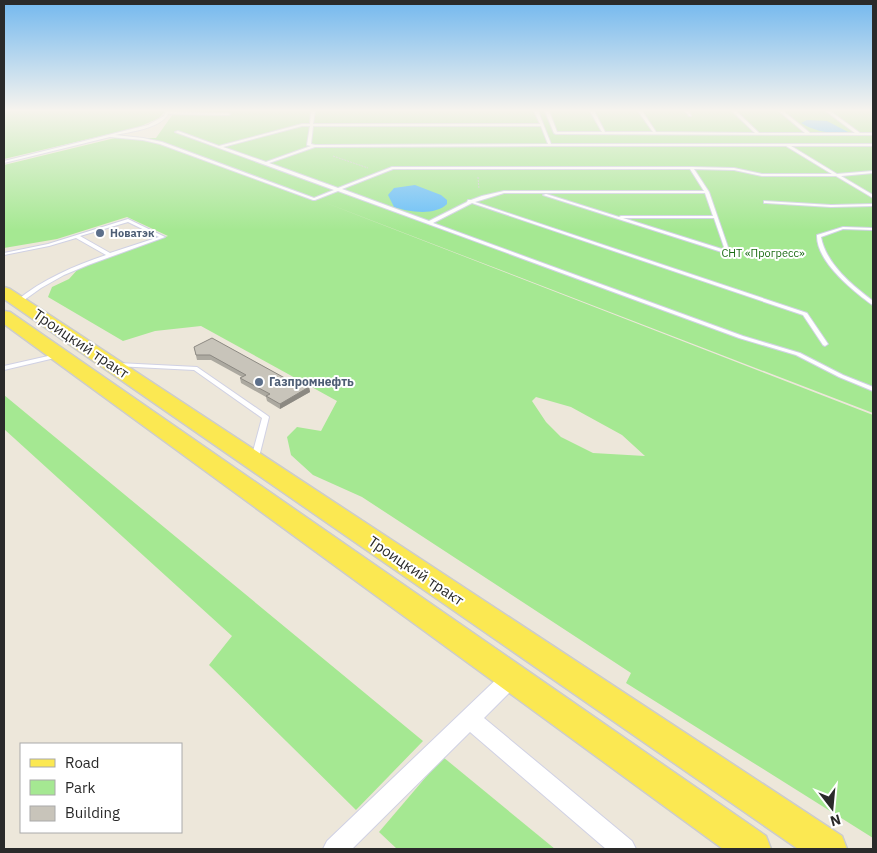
<svg xmlns="http://www.w3.org/2000/svg" width="877" height="853" viewBox="0 0 877 853" font-family="'IBM Plex Sans',sans-serif">
<rect width="100%" height="100%" fill="#ede7da"/>
<g fill="#a5e892" fill-rule="evenodd">
<polygon points="4,111 165,111 159,118 139,127 4,159"/>
<path d="M175,111H873V413L321,201L873,415V838L626,683L631,673L362,497L313,475L291,455L287,437L297,427L321,431L337,401L201,326L155,331L123,341L48,297L52,287L69,279L79,268L168,236L127,217L57,239L4,248V165L115,138H156ZM536,397L571,407L622,435L645,456L593,453L561,437L546,422L532,401Z"/>
<polygon points="4,395 423,741 356,810 209,665 232,636 4,429"/>
<polygon points="443,757 555,849 397,849 379,832"/>
</g>
<g fill="#65bef7">
<path d="M807,120L827,121L848,132C831,134 816,132 801,123Z"/>
<path d="M415,185L441,195L447,200V204C435,216 409,212 394,207L388,195L394,188Z"/>
</g>
<g fill="none" stroke-linecap="round" stroke-linejoin="round">
<defs>
<g id="lane">
<path d="M166,111H170L169,112L228,113L230,114L228,115L168,114C161,128 130,132 115,135L143,138L162,142L314,198L334,190L175,132L178,131L219,146L302,124H310L311,111H315L313,124H540L534,111H538L551,144H873V146H791L837,174L873,171V173L841,176L873,195V198L836,176H762L734,170L694,169L709,192L730,253L728,254L543,195L546,194L619,217L621,216H713L705,193H504L475,202L807,313L828,344L825,346L823,345L803,315L472,203L433,223L743,336L800,353L843,375L873,387V391L839,377L796,355L739,338L338,191L315,200H313L160,144L143,140L110,137L4,163V161L148,125L164,116ZM302,126H310L307,145L311,146L266,162L223,147ZM313,126H541L548,144L315,145L311,144ZM550,146H786L832,174H762L734,168L691,167H392L338,188L269,163L315,147ZM393,169H690L704,191H504L482,196L471,200H468L467,202L429,221L342,189ZM623,218H714L725,250Z"/>
<polygon points="545,111 549,111 557,132 602,132 590,111 594,111 605,132 653,132 638,111 642,111 656,132 755,133 732,111 736,111 759,133 805,133 779,111 783,111 810,133 855,133 826,111 830,111 860,133 873,133 873,135 556,134 554,133"/>
<polygon points="685,111 689,111 691,116 689,116"/>
<polygon points="764,201 831,205 873,204 873,206 831,207 766,203 764,203"/>
<path d="M128,219L165,237L88,265L64,275L41,288L20,303H16V301C43,279 74,266 106,255L76,238L49,246L4,255V253L48,244ZM128,222L159,237L110,253L80,236Z"/>
<path d="M843,227L873,228V230L843,229L821,237C826,264 852,285 873,301V305L871,304C852,290 816,261 817,235Z"/>
<polygon points="57,354 59,355 60,356 59,357 4,370 4,366"/>
<polygon points="118,363 197,367 268,416 269,417 258,461 252,461 251,459 262,418 194,370 116,366 115,365 116,364"/>
</g>
<polygon id="street" points="512,669 519,671 522,677 519,683 484,718 632,841 636,849 606,849 470,732 352,849 323,849 327,841 505,671"/>
<g id="primary">
<polygon points="4,287 10,289 842,836 847,849 798,849 4,299"/>
<polygon points="4,311 10,312 766,836 771,849 723,849 4,324"/>
</g>
</defs>
<use href="#lane" stroke="#d0d1e4" stroke-width="2"/>
<use href="#street" stroke="#d0d1e4" stroke-width="2"/>
<use href="#primary" stroke="#ccc" stroke-width="3"/>
<g stroke="#ccc" stroke-width="1" stroke-dasharray="2 1" stroke-linecap="butt">
<polyline points="333,156 368,168"/>
<polyline points="478,177 479,189"/>
</g>
<use href="#lane" fill="#fff" fill-rule="evenodd"/>
<use href="#street" fill="#fff" fill-rule="evenodd"/>
<use href="#primary" fill="#fbe852" fill-rule="evenodd"/>
</g>
<polygon fill="#aca9a0" points="194,347 292,382 309,387 310,392 280,409 267,401 266,397 241,383 240,378 242,377 211,360 197,360"/>
<polygon fill="#8c8982" points="309,387 310,392 280,409 280,404"/>
<polygon fill="#c8c4ba" stroke="#8c8982" points="212,338 292,382 296,380 309,387 280,404 266,396 270,394 240,378 246,375 210,355 196,355 194,347"/>
<linearGradient id="sky" x2="0" y2="1"><stop stop-color="#73b8ee"/><stop offset="0.48" stop-color="#f7f4ee"/><stop offset="1" stop-color="#f7f4ee" stop-opacity="0"/></linearGradient>
<rect width="877" height="230" fill="url(#sky)"/>
<g fill="#5c6f8a" stroke="#fff" stroke-width="2">
<circle cx="100" cy="233" r="5"/>
<circle cx="259" cy="382" r="5"/>
</g>
<g text-anchor="middle" stroke-width="4" stroke-linejoin="round" paint-order="stroke">
<g font-size="11" font-weight="bold" fill="#4e5e75" stroke="#fff" text-anchor="start">
<text x="110" y="237">Новатэк</text>
</g>
<g font-size="11" fill="#1c6c15" stroke="#fff">
<text x="763" y="257">СНТ «Прогресс»</text>
</g>
<g font-size="12" font-weight="bold" fill="#4e5e75" stroke="#fff" text-anchor="start">
<text x="269" y="386">Газпромнефть</text>
</g>
<g font-size="15" fill="#2a2a2a" stroke="#fff">
<text transform="translate(81 344) rotate(34)" y="5">Троицкий тракт</text>
<text transform="translate(416 571) rotate(34)" y="5">Троицкий тракт</text>
</g>
</g>
<rect width="877" height="853" fill="none" stroke="#2a2a2a" stroke-width="10"/>
<rect x="20" y="743" width="162" height="90" fill="#ffffff" stroke="#aaaaaa"/>
<rect x="30" y="759" width="25" height="8" fill="#fbe852" stroke="#aaaaaa"/>
<text x="65" y="768" font-size="15" fill="#2a2a2a">Road</text>
<rect x="30" y="780" width="25" height="15" fill="#a5e892" stroke="#aaaaaa"/>
<text x="65" y="793" font-size="15" fill="#2a2a2a">Park</text>
<rect x="30" y="806" width="25" height="15" fill="#c8c4ba" stroke="#aaaaaa"/>
<text x="65" y="818" font-size="15" fill="#2a2a2a">Building</text>
<g transform="translate(832 808) rotate(164)" stroke="#ffffff" stroke-width="4" paint-order="stroke">
<path d="M0-4L9 19L0 12L-9 19Z" fill="#2a2a2a"/>
<text y="-8" font-size="14" font-weight="bold" text-anchor="middle" fill="#2a2a2a">N</text>
</g>
</svg>
